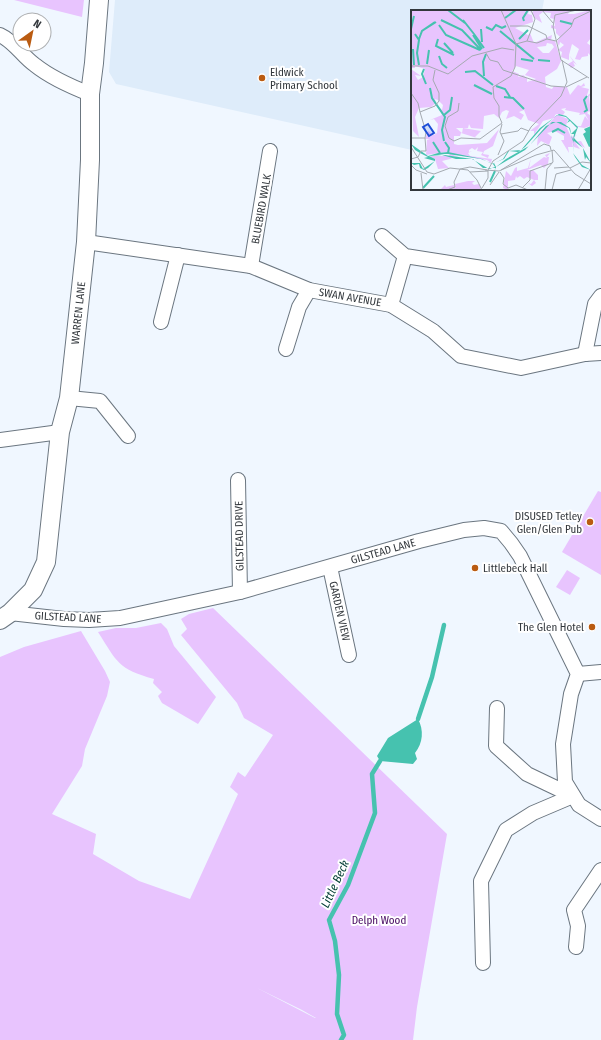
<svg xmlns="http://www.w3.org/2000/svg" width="601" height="1040" viewBox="0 0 601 1040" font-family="'Fira Sans Condensed',sans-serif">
<rect width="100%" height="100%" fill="#f0f7ff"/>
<polygon fill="#deecfa" points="115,0 544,0 542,11 412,11 412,150 116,84 109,72"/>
<g fill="#e8c4fe" fill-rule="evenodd">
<polygon points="14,0 84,0 82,17"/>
<polygon points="598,491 601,492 601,575 562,552"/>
<polygon points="567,570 580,578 570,595 556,587"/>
<path d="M213,608L447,834L417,1007L413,1040H0V657L24,647L81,631L105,671L110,682L107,696L85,749L82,766L52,814L96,834L93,854L139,881L190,899L238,794L230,787L238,772L245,777L273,735L244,718L237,703L181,635L187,629L181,619L189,614ZM257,988L302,1010L316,1018H315Z"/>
<path d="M161,623L167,629L174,646L216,697L198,724L162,703L158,696L162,692L153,683L154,679C118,669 117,662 98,632L116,628H136Z"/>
</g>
<path fill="#46c2af" d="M418,719C424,730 423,743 415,753L417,759L413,764L380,761L377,756L388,738Z"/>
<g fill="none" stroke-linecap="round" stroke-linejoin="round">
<g stroke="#46c2af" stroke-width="4.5">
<polyline points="418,719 432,677 444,625"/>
<polyline points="341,1040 344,1035 337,1014 339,975 335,941 329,920 348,885 375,813 372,774 380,761"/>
</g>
<defs>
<g id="minor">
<path d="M0,35C15,42 22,56 35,65C50,77 72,87 90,94"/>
<polyline points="382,236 405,256 489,269"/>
<polyline points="86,242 251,266 309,290 391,305 433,331 461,356 521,368 585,354 601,353"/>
<polyline points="251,266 270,151"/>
<polyline points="391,305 405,256"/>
<polyline points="161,322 178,255"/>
<polyline points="286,349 299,307 309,290"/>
<polyline points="585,354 595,304 601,296"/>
<polyline points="69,398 100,401 128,436"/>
<polyline points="0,440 60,432"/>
<polyline points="238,480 240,592"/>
<polyline points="330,567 349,655"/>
<polyline points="10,613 64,619 89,620 120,618 240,592 419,541 464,530 484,528 501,531 511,543 520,556 578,674 571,694 563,744 565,782 579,805 601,819"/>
<polyline points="578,674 601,672"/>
<polyline points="497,708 496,746 527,774 573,796"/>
<polyline points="576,947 578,926 574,910 601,870"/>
<polyline points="483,963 481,881 506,830 533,813 573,796"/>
</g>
<polyline id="tertiary" points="0,620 10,613 33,590 46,562 60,432 69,398 86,242 90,160 90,94 94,63 99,0"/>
</defs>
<use href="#minor" stroke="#6b7680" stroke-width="16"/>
<use href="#tertiary" stroke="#6b7680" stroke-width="20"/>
<use href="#minor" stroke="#fff" stroke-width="14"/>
<use href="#tertiary" stroke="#fff" stroke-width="18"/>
</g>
<g fill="#ba5b11" stroke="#fff" stroke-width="1.5">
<circle cx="262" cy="78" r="4"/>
<circle cx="590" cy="522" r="4"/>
<circle cx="475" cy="568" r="4"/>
<circle cx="592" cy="627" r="4"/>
</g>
<g text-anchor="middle" stroke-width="4" stroke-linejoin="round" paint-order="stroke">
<g font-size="11" fill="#32373c" stroke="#fff" text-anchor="start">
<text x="270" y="76">Eldwick<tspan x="270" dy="13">Primary School</tspan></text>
<text x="582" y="520" text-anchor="end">DISUSED Tetley<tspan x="582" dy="13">Glen/Glen Pub</tspan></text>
<text x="483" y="572">Littlebeck Hall</text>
<text x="584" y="631" text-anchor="end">The Glen Hotel</text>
</g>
<g font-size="11" fill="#32373c" stroke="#fff">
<text transform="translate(261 209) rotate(-80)" y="4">BLUEBIRD WALK</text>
<text transform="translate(350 297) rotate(10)" y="4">SWAN AVENUE</text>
<text transform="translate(78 313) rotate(-84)" y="4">WARREN LANE</text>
<text transform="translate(239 536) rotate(-91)" y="4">GILSTEAD DRIVE</text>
<text transform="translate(383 551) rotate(-16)" y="4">GILSTEAD LANE</text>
<text transform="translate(340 611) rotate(77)" y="4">GARDEN VIEW</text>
<text transform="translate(68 617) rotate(3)" y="4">GILSTEAD LANE</text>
</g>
<g font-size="11" fill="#470961" stroke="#fff">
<text x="379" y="924">Delph Wood</text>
</g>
<g font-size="12" font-style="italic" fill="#074038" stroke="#fff">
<text transform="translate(335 884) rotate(-65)" y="4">Little Beck</text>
</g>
</g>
<g transform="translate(411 10)">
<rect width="180" height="180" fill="#f0f7ff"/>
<path d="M0,0H118L117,4L121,5L122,12L104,18L117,25L119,23L123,33L141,25L140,30L144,31L150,51L146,59L134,67L135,77L141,79L143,76L156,77L159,85L167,75L170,76L173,73L174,76L170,77L178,79L176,85V90L177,85L180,83L178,87L180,103L178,101L176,103L180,106L179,116L173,118L163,116H170L174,106L178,111L174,104L168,105L169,103L154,100L155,98L150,99L154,102L152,105L145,104L143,107L147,105L157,109L155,116L160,127L166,125L163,127L164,132L170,131L174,138L164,132L169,139L163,137L161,132L162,137H157L158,143L150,130H153V126L144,121L136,123L141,127L138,135L130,131L126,136L127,125L143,108L132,111L123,125V121H119L128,114L117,110L113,100L108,102L113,105L110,110L103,106L95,109L98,101L95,100L91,102L88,108L83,104L73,106L72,119L60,118L58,114L57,118H45L51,123L52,118L70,121L64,127L66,128L50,123L49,126H43V134L47,135L76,133L88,119L82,136L73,141L72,144L78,145L77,148L70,145L72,142L66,141L67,137L64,140L61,138L58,140V142L61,141L57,143L59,146L81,149L80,153L76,150L40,144L48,147L39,146L41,148L39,149L31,151L38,158L27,159L24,149L18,146H38L39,144L35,142L15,145L16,130L19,129H14L17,121L23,125L26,123L27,114L23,109L19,110L31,105L27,96L31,100L32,95L27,90L24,89L25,93L20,97L8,98L4,107L8,127L2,121L0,59L10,66L4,65L7,70L12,67L14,59L4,56V58H0ZM136,33L141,34L143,37L138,43H132L126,37L135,36ZM105,56L118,60L114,65L125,69L116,72V68L112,65L107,67L108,64L101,61ZM118,0L122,3V0H159L157,4H163L180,0V28L176,33L180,36V46L177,43V46L171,47L169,50L164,49L168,39L161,34L158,45L166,55L162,52L164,56L160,58L157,54L162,51L158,45V50L150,47L151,42L147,40L153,35L149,32L148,36L146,32L149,27L145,23V19L140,18V15L144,16L143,9L139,8L140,3L132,2L128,5L131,13L125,9ZM139,143L136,147H138L137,154L133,158L130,155L116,160H122L127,165V170H123L125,173L121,176L117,173L120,174L123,170L116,167L113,169L109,166L106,168L105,166L104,170L97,171V180L92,178L95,161L100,166L104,158L106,157V161L117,158L120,148L118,158L133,147L136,148L134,145ZM57,171H64L61,173L63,175L68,174L70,180L30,179L34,175L35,177L43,175L45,178L44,174Z" fill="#e8c4fe" fill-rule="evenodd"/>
<path d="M148,104L155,106L167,117L163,128L172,138L180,153L175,147L174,150L172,138L163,131V135L162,143L171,155L180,160L171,157L164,147L162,143L163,133L158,118L145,112L135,116L118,136L95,149L85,157V159L83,160L84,162L83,161L85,158H72L62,149H45L31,145L18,146L24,149V151L17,158L13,160L9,158L8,154L3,155L0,153H9L12,159L24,151L13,148L17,147L9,143L4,140L0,134L17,146L27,143L37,142L71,149L81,154L92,149L97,141L110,140L129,118ZM146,105L155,107L158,110L156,113L159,111L166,118L160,124H163L162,131L161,129L159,118L150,112H141L114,140L85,157L83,153L93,149L98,141L107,142L114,137L130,119ZM27,144H37L70,149L82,154L84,157L78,159L61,149ZM180,116V136L178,137L172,124L175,122L173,119Z" fill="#46c2af" fill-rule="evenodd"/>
<path fill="none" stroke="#46c2af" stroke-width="2" d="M37,0L54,13M94,8L105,0M30,10L51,20L70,40M52,10L63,24M113,11L112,8L117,0M149,11L161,14M28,15L35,25L69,40M75,17L81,20L85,15L91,18L95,16M0,19L3,6M14,19L25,12M70,19L71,32M89,21L123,49M4,24L8,30L6,43L8,55M63,24L73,38M62,25L71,39M8,29L11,21L24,12M27,29L25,36L43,45M108,29L117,20M33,33L42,43M2,39L3,55M28,46L31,54L36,58M110,49L122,51M127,50L139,51M16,54L18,40M13,59L11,64L15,74M54,62L64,61L82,75M73,66L72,52L75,44M63,75L81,84M85,76L94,79L99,87M19,78L21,88L34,107L31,120L33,131M93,87L102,88L113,99M173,102L176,100L173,90L176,86M33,105L39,100L41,87M141,122L147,119L154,123M22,132L29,143M34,132L38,138L37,143M79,172L84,161M12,178L23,166"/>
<path fill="none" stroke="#a4aab1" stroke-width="1" d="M90,0L105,34M120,0L124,9L121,18M131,0L142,13M166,0L144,5L142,17L150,50L178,68M99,16H117L135,25L136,29M116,31L121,18M105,34L116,31L126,33L136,29L145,31L160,17L163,9L180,1M75,43L79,50L87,52L92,60L140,76L154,77M0,56H17L37,64L61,46L91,38L103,40M155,77L176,67M0,83L7,93L9,102M48,93L47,101L37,107L34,116L38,128L43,131L50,128L69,129L91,113M9,102L24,96L28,91V83L22,70L24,60M91,113L88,106V96L83,88L82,77L100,66L104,57L105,34M90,124L107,121L110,118L118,121M0,128H14L15,122L9,102M0,137L16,162M87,145L93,131L89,122L91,114M0,149L7,147L10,141H15L14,128M0,155L5,160L16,164M143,158L158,157M159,158L171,152L180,153M49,159L59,157L76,160M74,160L88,161L125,145L143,140L164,164L180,174M90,160L133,134L139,136L140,140M16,162L23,164L39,158L57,160L66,170L71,180M59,162L77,161M89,162L93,168L92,174L97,178M10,163L12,180M79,175L88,162M71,178L77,168V160L82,151L112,131L120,117L150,86L156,72L151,50M97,178L105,175L117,180M111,178L119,170V161L141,153M36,180L44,177L43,172L49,159M134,180L136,159L142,152L141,140M141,180L145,164L160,160M167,180L180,158"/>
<path fill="#1d4ed8" fill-opacity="0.15" stroke="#1d4ed8" stroke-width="2" d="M17,114L23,123L18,126L12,117Z"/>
<rect width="180" height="180" fill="none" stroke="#32373c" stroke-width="2"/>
</g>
<g transform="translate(32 32) rotate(33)"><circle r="19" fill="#ffffff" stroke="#adafb1"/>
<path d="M0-3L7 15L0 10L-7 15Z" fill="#ba5b11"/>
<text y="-6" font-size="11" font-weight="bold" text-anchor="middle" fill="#32373c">N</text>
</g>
</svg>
